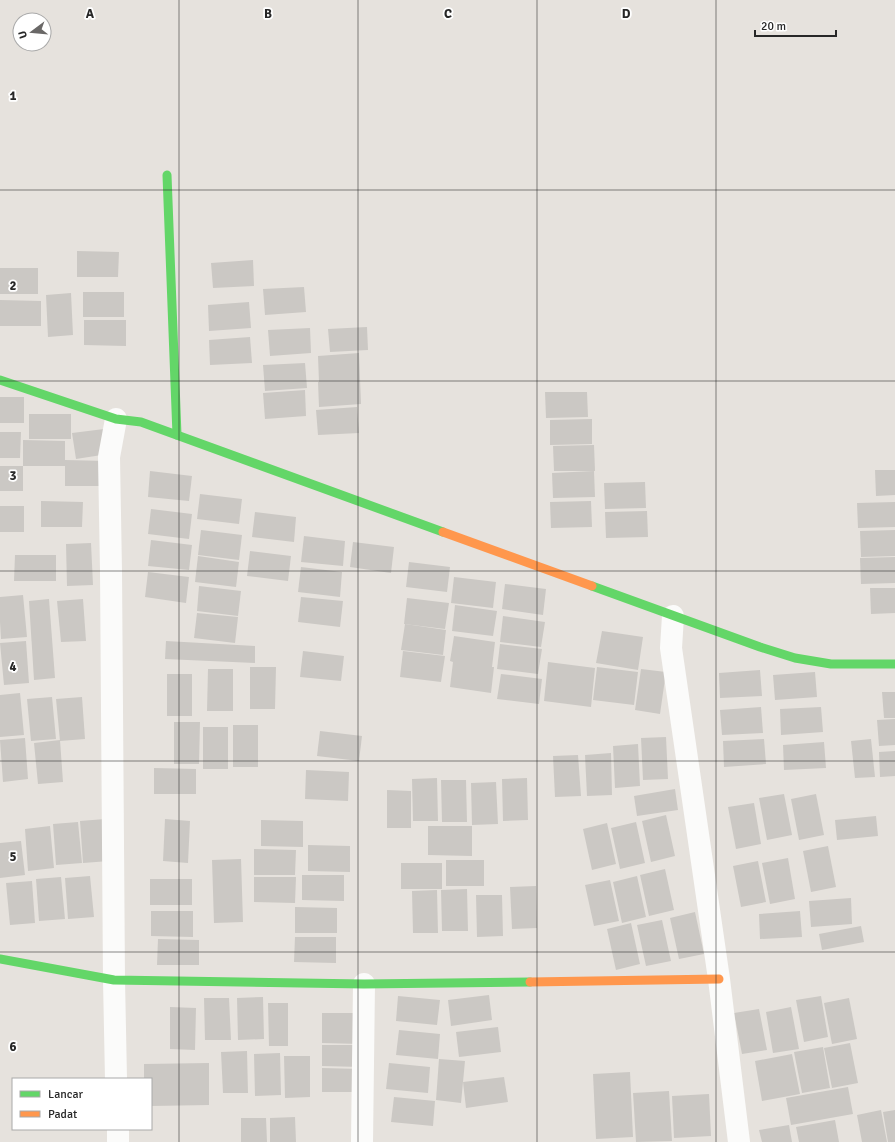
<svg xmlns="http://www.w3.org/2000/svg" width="895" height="1142" viewBox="0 0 895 1142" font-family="Signika,sans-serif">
<rect width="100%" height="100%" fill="#e6e2dd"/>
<g fill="#cbc8c4">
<polygon points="77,251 119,252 118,277 77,277"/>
<polygon points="253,260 254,286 213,288 211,263"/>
<rect x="0" y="268" width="38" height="26"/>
<polygon points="304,287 306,312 265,315 263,289"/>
<rect x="83" y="292" width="41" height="25"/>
<polygon points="71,293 73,335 48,337 46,295"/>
<polygon points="0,300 41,301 41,326 0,326"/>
<polygon points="249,302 251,328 209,331 208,305"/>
<polygon points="84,320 126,320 126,346 84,345"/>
<polygon points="367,327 368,350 330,352 328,329"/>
<polygon points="310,328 311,353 270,356 268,330"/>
<polygon points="250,337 252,363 210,365 209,340"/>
<polygon points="359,353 361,404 319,407 318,382 319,382 318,356"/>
<polygon points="305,363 307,388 265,391 263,365"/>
<polygon points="305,390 306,416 265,419 263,393"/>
<polygon points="545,392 587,392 588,417 546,418"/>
<rect x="0" y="397" width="24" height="26"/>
<polygon points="357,407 359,433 318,435 316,410"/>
<rect x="29" y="414" width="42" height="25"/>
<polygon points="592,419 592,444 550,445 550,420"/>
<polygon points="104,429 108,454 76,459 72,433"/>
<polygon points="0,432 21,432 20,458 0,458"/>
<polygon points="23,440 65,441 65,460 107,461 107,486 65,486 65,466 23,466"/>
<polygon points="594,445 595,471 554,471 553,446"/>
<rect x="0" y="466" width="23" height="25"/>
<polygon points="875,470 895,470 895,495 876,496"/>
<polygon points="150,471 192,476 189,501 148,497"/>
<polygon points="594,471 595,497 553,498 552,473"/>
<polygon points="645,482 646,508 605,509 604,483"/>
<polygon points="200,494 242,499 239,524 197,519"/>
<polygon points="41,501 83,502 82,527 41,527"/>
<polygon points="591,501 592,527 551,528 550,502"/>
<polygon points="895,502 895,527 858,528 857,503"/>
<rect x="0" y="506" width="24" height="26"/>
<polygon points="151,509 192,514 189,539 148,534"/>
<polygon points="647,511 648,537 606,538 605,512"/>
<polygon points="255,512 296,517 294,542 252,537"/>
<polygon points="201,530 242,535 239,560 198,555"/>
<polygon points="895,530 895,556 861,557 860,531"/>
<polygon points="304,536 345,541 343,566 301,562"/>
<polygon points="151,540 192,545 189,570 148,566"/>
<polygon points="353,542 394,547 391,573 350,567"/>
<polygon points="91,543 93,585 67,586 66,544"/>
<polygon points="250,551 291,556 288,581 247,576"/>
<polygon points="15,555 56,555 56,581 14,581"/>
<polygon points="198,556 239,562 236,587 195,582"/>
<polygon points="895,557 895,583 861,584 860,558"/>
<polygon points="409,562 450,567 447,592 406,587"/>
<polygon points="301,567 342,572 340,597 298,592"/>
<polygon points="148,572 189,577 186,603 145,597"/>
<polygon points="454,577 496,582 493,608 451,603"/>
<polygon points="505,584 546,589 543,615 502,609"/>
<polygon points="199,586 241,591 238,616 197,611"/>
<polygon points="870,588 895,588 895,613 871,614"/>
<polygon points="23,595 27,637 1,639 0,622 0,597"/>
<polygon points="301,597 343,601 340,627 298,622"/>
<polygon points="407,598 449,603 445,629 404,624"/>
<polygon points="49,599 55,678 34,680 29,601"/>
<polygon points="83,599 86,641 61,642 57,601"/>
<polygon points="455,605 497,611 493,636 452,631"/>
<polygon points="197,613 238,617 235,643 194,638"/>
<polygon points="503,616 545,622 541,647 500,642"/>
<polygon points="405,624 446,630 443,655 401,650"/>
<polygon points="602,631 643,637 638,670 596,663"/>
<polygon points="454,636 495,642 492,667 494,667 491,693 450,687 453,662 450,661"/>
<polygon points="26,641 29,683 4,685 0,643"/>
<polygon points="166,641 255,646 255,663 165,659"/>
<polygon points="500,644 542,649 538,674 497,669"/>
<polygon points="303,651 344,656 341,681 300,677"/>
<polygon points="403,651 445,656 441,682 400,677"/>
<polygon points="548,662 595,668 591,707 544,701"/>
<polygon points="250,667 276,667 275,709 250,709"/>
<polygon points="597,667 638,672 634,705 593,700"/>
<polygon points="208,669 233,669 233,711 207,711"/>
<polygon points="641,669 666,672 660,714 635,710"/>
<polygon points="760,670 762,696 720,698 719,673"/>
<polygon points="815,672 817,697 775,700 773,675"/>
<rect x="167" y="674" width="25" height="42"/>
<polygon points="501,674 542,679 539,704 497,699"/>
<polygon points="882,692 895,692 895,718 884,718"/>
<polygon points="20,693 24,735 0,737 0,695"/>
<polygon points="52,697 56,739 31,741 27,699"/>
<polygon points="82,697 85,739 60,741 56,699"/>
<polygon points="761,707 763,733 722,735 720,710"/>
<polygon points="821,707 823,732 781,735 780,709"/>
<polygon points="895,719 895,745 879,746 877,720"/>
<polygon points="174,722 200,722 199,764 174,764"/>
<rect x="233" y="725" width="25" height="42"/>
<rect x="203" y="727" width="25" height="42"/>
<polygon points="320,731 362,736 359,761 317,756"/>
<polygon points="666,737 668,779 643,780 641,738"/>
<polygon points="25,738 28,779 3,782 0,740"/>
<polygon points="764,739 766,764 724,767 723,741"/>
<polygon points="871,739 875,777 855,778 851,741"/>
<polygon points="60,740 63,782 38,784 34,743"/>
<polygon points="824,742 826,768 784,770 783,745"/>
<polygon points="638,744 640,786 615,788 613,746"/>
<polygon points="895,751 895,776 880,777 879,752"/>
<polygon points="611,753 612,795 587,796 585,755"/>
<polygon points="578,755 581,796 555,797 553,756"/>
<polygon points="154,768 196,769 196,794 154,794"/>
<polygon points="306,770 349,772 348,801 305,799"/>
<polygon points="437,778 438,821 413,821 412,779"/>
<polygon points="527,778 528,820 503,821 502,779"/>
<polygon points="441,780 466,780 467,822 442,822"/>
<polygon points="496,782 498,824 472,825 471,783"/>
<polygon points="675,789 678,810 637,816 634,796"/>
<polygon points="387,790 411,791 411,828 387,828"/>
<polygon points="784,794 792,835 767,840 759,798"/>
<polygon points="816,794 824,835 799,840 791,799"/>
<polygon points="754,803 761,844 736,849 728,807"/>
<polygon points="666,815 675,856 651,862 642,821"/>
<polygon points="876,816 878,836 837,840 835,820"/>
<polygon points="105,819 109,861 83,863 80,821"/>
<polygon points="165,819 190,821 188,863 163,861"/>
<polygon points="261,820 303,821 303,847 261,846"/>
<polygon points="78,822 82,863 56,865 53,824"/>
<polygon points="636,822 645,863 620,869 611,828"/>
<polygon points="607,823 616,864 592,870 583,829"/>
<polygon points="50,826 54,868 28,871 25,829"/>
<polygon points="428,826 472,826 472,856 428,855"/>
<polygon points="21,841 25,875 0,878 0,843"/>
<polygon points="308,845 350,846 350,872 308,871"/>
<polygon points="828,846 836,887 811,892 803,851"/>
<polygon points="254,849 296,850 295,875 254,875"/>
<polygon points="788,858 795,899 770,904 762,863"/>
<polygon points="241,859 243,922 214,923 212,860"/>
<rect x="446" y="860" width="38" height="26"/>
<polygon points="758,861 766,902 741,907 733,866"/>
<rect x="401" y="863" width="41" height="26"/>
<polygon points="665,869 674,910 649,916 640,875"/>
<polygon points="302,875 344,875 344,901 302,900"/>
<polygon points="90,876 94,917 68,919 65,878"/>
<polygon points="637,876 646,917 622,923 613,882"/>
<polygon points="61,877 65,919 39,921 36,879"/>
<polygon points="254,877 296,877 295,903 254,902"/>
<rect x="150" y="879" width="42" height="26"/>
<polygon points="610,880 619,921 594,926 585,885"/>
<polygon points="32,881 35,923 10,925 6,883"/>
<polygon points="536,886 537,928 512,929 510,887"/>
<polygon points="467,889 468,931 442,931 441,890"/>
<polygon points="437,890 438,933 413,933 412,891"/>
<polygon points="476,895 502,895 503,936 477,937"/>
<polygon points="851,898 852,924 811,927 809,901"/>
<polygon points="295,907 337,908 337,933 295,933"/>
<polygon points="151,911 193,911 193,937 151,936"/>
<polygon points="800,911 802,937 760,939 759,914"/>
<polygon points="695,912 704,954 679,959 670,918"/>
<polygon points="662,920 671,961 646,966 637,925"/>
<polygon points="631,923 640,964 616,970 607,929"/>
<polygon points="861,926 864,942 822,950 819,934"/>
<polygon points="295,937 336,937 336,963 294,962"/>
<polygon points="158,939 199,940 199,965 157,965"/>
<polygon points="489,995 492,1020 451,1026 448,1000"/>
<polygon points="398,996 440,1000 437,1025 396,1021"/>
<polygon points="821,996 828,1037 804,1042 796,1000"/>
<polygon points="263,997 264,1039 238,1040 237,998"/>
<polygon points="204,998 229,998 231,1040 205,1040"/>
<polygon points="849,998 857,1039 832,1044 824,1003"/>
<polygon points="268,1003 288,1003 288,1046 269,1046"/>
<polygon points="170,1007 196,1008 195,1050 170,1049"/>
<polygon points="791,1007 799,1049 773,1053 766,1012"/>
<polygon points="759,1009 767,1050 742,1054 734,1013"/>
<polygon points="322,1013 361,1013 361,1044 322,1043"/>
<polygon points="498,1027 501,1052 459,1057 456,1032"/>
<polygon points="399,1030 440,1034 438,1059 396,1055"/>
<polygon points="850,1043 858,1083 832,1088 824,1048"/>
<polygon points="322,1045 360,1045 361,1067 322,1066"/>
<polygon points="823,1047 830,1088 802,1093 794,1052"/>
<polygon points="247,1051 248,1093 223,1093 221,1052"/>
<polygon points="280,1053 281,1095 255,1096 254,1054"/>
<polygon points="792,1054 800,1094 762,1101 755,1061"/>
<polygon points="284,1056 310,1056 310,1097 285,1098"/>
<polygon points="439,1059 465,1061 461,1103 436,1100"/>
<polygon points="209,1063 209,1105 151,1106 151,1079 144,1079 144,1064"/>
<polygon points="389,1063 430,1067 428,1093 386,1089"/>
<polygon points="322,1068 360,1069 360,1092 322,1092"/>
<polygon points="630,1072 633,1137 596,1139 593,1074"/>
<polygon points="504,1077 508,1102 466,1108 463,1082"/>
<polygon points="848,1087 853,1114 791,1125 786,1098"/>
<polygon points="669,1091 672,1141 636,1142 633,1093"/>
<polygon points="709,1094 711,1136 674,1138 672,1096"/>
<polygon points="394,1097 435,1101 433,1126 391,1122"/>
<polygon points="881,1110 887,1142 862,1142 857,1115"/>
<polygon points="895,1110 895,1142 888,1142 883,1112"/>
<polygon points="295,1117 296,1142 270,1142 270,1118"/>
<polygon points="241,1118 266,1118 267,1142 241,1142"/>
<polygon points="835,1120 839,1142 799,1142 796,1127"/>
<polygon points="789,1125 792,1142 762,1142 759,1130"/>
</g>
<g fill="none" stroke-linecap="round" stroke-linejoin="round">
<g stroke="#fbfbfa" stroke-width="22">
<polyline points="116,419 109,457 111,571 114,980 116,1079"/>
<polyline points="673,616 671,648 719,979 739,1142"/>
<polyline points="118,1129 118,1142"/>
<polyline points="362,1142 364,984"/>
</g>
<g stroke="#63d668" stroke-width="9">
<polyline points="167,175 177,435"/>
<polyline points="0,380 116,419 141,422 443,532"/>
<polyline points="592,586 760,647 795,658 831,664 895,664"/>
<polyline points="0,959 114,980 364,984 530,982"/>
</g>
<g stroke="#ff974d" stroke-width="9">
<polyline points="443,532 592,586"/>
<polyline points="530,982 719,979"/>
</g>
</g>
<path fill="none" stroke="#272727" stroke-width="1" stroke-opacity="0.55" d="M179,0V1142M358,0V1142M537,0V1142M716,0V1142M0,190H895M0,381H895M0,571H895M0,761H895M0,952H895"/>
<g font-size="13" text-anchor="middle" font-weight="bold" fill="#272727" stroke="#fff" stroke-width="3.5" stroke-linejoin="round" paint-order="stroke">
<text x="90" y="18">A</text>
<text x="268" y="18">B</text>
<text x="448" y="18">C</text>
<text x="626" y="18">D</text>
<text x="13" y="100">1</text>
<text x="13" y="290">2</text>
<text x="13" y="480">3</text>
<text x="13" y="671">4</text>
<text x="13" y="861">5</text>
<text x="13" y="1051">6</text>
</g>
<rect x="12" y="1078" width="140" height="52" fill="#ffffff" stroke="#a9a9a9"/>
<rect x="20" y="1091" width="20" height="6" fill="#63d668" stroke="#a9a9a9"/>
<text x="48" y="1098" font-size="12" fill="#272727">Lancar</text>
<rect x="20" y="1111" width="20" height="6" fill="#ff974d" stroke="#a9a9a9"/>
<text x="48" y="1118" font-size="12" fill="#272727">Padat</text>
<g transform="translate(32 32) rotate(254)"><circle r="19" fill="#ffffff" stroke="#a9a9a9"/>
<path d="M0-3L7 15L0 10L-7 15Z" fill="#6a6867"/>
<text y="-6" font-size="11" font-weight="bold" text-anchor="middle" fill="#272727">U</text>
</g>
<path d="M755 30v6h81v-6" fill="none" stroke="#272727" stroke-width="2"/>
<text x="761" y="30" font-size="12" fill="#272727" stroke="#ffffff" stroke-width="3" paint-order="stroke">20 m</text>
</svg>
